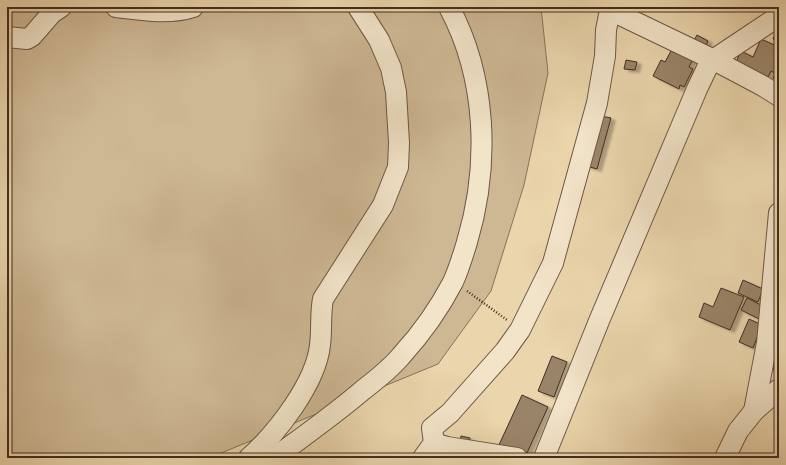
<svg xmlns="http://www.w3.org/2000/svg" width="786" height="465" viewBox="0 0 786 465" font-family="'Sorts Mill Goudy',serif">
<defs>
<filter id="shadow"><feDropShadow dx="4.5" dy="2.5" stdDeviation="1" flood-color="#0004"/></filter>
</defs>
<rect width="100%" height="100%" fill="#ebd5ac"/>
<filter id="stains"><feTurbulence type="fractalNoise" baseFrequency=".005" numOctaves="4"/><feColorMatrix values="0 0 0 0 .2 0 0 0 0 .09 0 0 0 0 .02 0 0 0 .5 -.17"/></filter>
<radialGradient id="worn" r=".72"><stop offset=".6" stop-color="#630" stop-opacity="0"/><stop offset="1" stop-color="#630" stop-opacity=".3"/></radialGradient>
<polygon fill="#ceb894" stroke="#88725a" points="7,7 541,7 548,73 524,185 491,291 438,364 209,458 7,458"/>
<g fill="#9a8469" stroke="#422d20" filter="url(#shadow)">
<polygon points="778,28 779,28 779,42 773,39"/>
<polygon points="697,35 708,41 704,50 692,44"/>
<polygon points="761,39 779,47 779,63 775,73 771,71 768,77 736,62 741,51 753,57"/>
<polygon points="672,49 693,59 689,67 693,69 684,87 680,85 679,89 653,76 661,60 665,62"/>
<polygon points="626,60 637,62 635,70 624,69"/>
<polygon points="779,69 779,82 773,78"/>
<polygon points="596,115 611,118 597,169 583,165"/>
<polygon points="743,280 763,289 758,302 738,293"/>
<polygon points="721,288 744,297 730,330 699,317 704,303 713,307"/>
<polygon points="747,298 765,307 759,319 741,310"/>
<polygon points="749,319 762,325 753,348 739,342"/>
<polygon points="775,345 779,347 779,372 765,365"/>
<polygon points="552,356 567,362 554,397 538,391"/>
<polygon points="522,395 548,407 527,453 514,447 511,453 498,447"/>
<polygon points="461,436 470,438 469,447 459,446"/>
</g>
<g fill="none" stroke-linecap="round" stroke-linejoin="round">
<defs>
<g id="minor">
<path d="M116,7C141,10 169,15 193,7"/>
<polyline points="610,10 712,59 763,86 779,96"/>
<polyline points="7,37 27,39 32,36 52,13 61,7"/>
<polyline points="754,411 767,343 779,213"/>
<polyline points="434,443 447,447 517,458"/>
<path d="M249,458C277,433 316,383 320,345C322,330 320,314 323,299L383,205L398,167L399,143L396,92L391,68L379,40L358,7"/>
<path d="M274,458C304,436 335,414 363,390C376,380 390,369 401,356C421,334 439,309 453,282C459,269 463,255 467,242C490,165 487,78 449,7"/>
<polyline points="423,458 434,443 432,428 450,413 505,351 520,330 553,263 597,103 605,56 606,30 610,10 609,7"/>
<polyline points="544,458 599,321 697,89 707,68 713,60 779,16"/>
<polyline points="725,458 738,431 754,411 779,389"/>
</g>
</defs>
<use href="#minor" stroke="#6c5743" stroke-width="22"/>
<polyline stroke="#422d20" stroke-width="2.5" stroke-dasharray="1 2" stroke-linecap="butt" points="467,291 507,320"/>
<use href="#minor" stroke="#f2e4c9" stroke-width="20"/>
</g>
<rect width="786" height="465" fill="none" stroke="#ebd5ac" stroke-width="24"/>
<rect x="8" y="8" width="770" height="449" fill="none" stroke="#422d20" stroke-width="2"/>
<rect x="12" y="12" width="762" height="441" fill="none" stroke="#422d20"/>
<rect width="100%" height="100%" filter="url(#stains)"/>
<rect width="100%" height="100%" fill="url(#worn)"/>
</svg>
